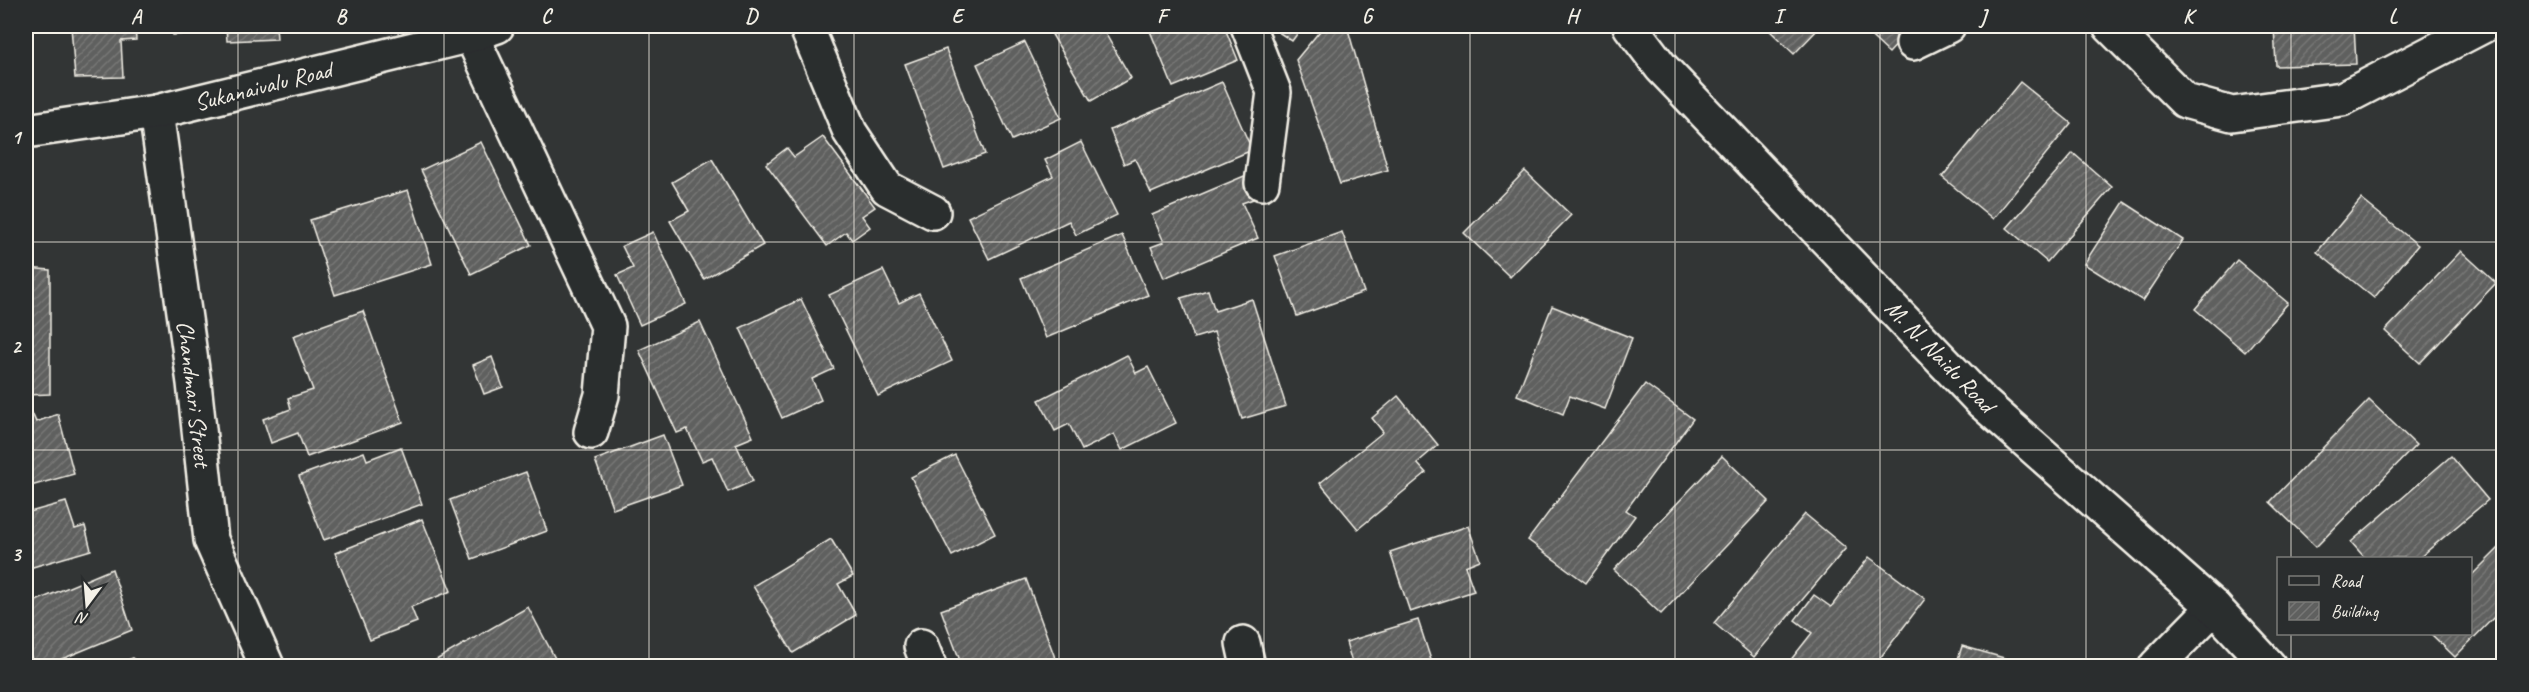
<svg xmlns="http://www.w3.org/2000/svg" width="2529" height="692" viewBox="0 0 2529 692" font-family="Caveat,sans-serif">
<defs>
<pattern id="building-hatch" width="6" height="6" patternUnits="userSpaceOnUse" patternTransform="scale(1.5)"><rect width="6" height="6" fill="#5f605f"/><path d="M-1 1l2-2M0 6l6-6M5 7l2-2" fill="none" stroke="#777776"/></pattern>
</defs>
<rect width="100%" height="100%" fill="#323535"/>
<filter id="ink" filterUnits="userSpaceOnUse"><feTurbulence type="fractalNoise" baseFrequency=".0167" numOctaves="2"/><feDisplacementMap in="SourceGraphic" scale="12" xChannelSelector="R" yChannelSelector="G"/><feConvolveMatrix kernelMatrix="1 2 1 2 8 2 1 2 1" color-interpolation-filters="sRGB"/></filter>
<g filter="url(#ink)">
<g fill="url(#building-hatch)" stroke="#f4f1e8" stroke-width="1.5">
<polygon points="71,26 135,26 136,40 121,41 123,77 75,78"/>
<polygon points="172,26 212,26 213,32 173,35"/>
<polygon points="226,26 276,26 277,39 227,41"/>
<polygon points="1047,26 1101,26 1131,78 1091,101"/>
<polygon points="1148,26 1209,26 1210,30 1224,26 1238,60 1173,87"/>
<polygon points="1269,26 1303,26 1292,41"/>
<polygon points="1324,26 1347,26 1388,170 1340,184 1296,60"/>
<polygon points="1765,26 1821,26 1794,54"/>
<polygon points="1860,26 1914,26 1889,53"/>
<polygon points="2274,26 2354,26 2356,64 2276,66"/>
<polygon points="1025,42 1061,118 1012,140 977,64"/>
<polygon points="946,49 985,154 944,169 905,64"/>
<polygon points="1222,82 1252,150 1151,193 1135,159 1124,164 1110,130"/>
<polygon points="2020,82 2071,123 1993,219 1942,177"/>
<polygon points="823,137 875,207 862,216 870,227 852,240 846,232 827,246 766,164 787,148 794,157"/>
<polygon points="481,142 531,245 471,274 421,170"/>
<polygon points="1081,142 1117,215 1076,235 1069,221 989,259 968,217 1053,176 1045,160"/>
<polygon points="2073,153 2112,187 2047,262 2007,228"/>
<polygon points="712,159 763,245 704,279 670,221 689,211 672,182"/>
<polygon points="1525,171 1571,215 1510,277 1464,233"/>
<polygon points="1249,174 1259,197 1242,203 1258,238 1164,278 1151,247 1164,242 1152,215"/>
<polygon points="408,190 432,264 335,295 310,220"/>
<polygon points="2361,199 2418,245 2374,298 2317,252"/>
<polygon points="2124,202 2183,240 2143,301 2084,264"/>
<polygon points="653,232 686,304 640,325 617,275 633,268 622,246"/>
<polygon points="1342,232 1364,292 1297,316 1275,256"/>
<polygon points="1122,235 1148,295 1046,338 1021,278"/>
<polygon points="2461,251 2496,283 2420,363 2385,331"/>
<polygon points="2237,260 2288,303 2245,352 2195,309"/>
<polygon points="26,268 50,270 50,394 26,395"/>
<polygon points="883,270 899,303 919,293 952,361 878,396 829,295"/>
<polygon points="1208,290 1215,311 1252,299 1286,406 1242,419 1214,332 1194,338 1181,298"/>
<polygon points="801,299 834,369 812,379 821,400 782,418 740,328"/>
<polygon points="1552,306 1632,338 1605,409 1570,396 1563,414 1517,395"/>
<polygon points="363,311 403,422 307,457 298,433 271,443 263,419 291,409 288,398 313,390 293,336"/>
<polygon points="700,322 753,437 736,444 753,481 728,492 712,457 702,461 687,429 677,433 639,350"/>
<polygon points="1127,355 1136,373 1148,367 1176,423 1122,450 1114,434 1082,450 1069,424 1055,431 1039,400"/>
<polygon points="492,357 503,387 484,394 473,365"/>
<polygon points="1645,384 1693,419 1626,510 1635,516 1586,583 1528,540"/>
<polygon points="1398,396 1438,445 1417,463 1426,473 1358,529 1320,483 1383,432 1372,418"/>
<polygon points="2369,400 2416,445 2316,547 2270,502"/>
<polygon points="32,413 36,422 58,414 74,474 27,487 31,501 26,502 26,415"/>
<polygon points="663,435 682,485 613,509 595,460"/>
<polygon points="401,447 422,504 324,540 299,476 364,452 367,460"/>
<polygon points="955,455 995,534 952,556 911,477"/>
<polygon points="1722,456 1769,501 1661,614 1614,570"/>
<polygon points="2451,456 2488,500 2419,558 2365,558 2351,542"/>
<polygon points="526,472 547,531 472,559 450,500"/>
<polygon points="66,502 75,529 85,526 91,550 26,569 26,513"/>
<polygon points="1805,514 1846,548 1754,657 1714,623"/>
<polygon points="422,519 451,591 411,607 417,622 370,640 335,553"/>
<polygon points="1468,526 1480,560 1465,566 1474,591 1410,612 1390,552"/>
<polygon points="831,539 853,576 838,584 856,615 793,653 753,586"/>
<polygon points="2504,543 2504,607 2455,657 2431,634 2470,634 2470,577"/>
<polygon points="1869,557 1925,599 1874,666 1786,666 1812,633 1795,620 1814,595 1831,607"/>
<polygon points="112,569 132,630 45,666 34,666 26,641 26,605"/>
<polygon points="1026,579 1058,666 962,666 941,610"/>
<polygon points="528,607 559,666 430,666 429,664"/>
<polygon points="1418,620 1433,666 1353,666 1346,642"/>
<polygon points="1962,646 2032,666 1956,666"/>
<polygon points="133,658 137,666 112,666"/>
</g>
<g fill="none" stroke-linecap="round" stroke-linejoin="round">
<defs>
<g id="minor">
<polyline points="806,26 850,132 887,188 933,212"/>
<polyline points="1248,26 1274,92 1262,183"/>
<polyline points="2110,26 2185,101 2232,114 2342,99 2483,26"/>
<polyline points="471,35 608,326 602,395 591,432"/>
<polyline points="1913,43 1948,26"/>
<polyline points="156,112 194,383 211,540 267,666"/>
<polyline points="1243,643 1248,666"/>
<polyline points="921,646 929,666"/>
<polyline points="2156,666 2214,607"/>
</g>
<g id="major">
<polyline points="1630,26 1661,67 1983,403 2214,607 2269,666"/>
<polyline points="26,131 156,112 471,35 497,26"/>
</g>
</defs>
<use href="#minor" stroke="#f4f1e8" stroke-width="38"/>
<use href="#major" stroke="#f4f1e8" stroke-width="38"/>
<use href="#minor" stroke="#2a2d2e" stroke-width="33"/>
<use href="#major" stroke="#2a2d2e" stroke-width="33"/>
</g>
</g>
<path fill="none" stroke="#f4f1e8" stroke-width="1.5" stroke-opacity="0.55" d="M238,26V666M444,26V666M649,26V666M854,26V666M1059,26V666M1264,26V666M1470,26V666M1675,26V666M1880,26V666M2086,26V666M2291,26V558M26,242H2504M26,450H2504M2291,634V666"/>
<g text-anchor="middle" stroke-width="5" stroke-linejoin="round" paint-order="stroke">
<g font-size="24" fill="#f4f1e8" stroke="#2a2d2e">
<text transform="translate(263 86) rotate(-14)" y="8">Sukanaivalu Road</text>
<text transform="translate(1940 356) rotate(46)" y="8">M. N. Naidu Road</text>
<text transform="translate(194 394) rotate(83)" y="8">Chandmari Street</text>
</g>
</g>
<rect width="2529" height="692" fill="none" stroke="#2a2d2e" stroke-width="66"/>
<rect x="2277" y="557" width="195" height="78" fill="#2a2d2e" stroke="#7b7b78" stroke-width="1.5"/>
<rect x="2289" y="576" width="30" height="9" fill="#2a2d2e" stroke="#7b7b78" stroke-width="1.5"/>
<text x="2331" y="587" font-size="18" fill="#f4f1e8">Road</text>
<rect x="2289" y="602" width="30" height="18" fill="url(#building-hatch)" stroke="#7b7b78" stroke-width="1.5"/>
<text x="2331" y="617" font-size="18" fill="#f4f1e8">Building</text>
<g transform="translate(87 605) rotate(196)" stroke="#2a2d2e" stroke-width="4.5" paint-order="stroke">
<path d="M0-4.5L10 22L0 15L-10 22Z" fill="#f4f1e8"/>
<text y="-9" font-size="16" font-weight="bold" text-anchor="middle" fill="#f4f1e8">N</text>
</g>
<rect x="33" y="33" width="2463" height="626" fill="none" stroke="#f4f1e8" stroke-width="2"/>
<g font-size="20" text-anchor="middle" font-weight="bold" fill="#f4f1e8">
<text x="136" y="23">A</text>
<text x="341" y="23">B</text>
<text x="546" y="23">C</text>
<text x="751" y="23">D</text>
<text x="957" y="23">E</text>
<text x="1162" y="23">F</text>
<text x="1367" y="23">G</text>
<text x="1572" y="23">H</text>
<text x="1778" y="23">I</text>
<text x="1983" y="23">J</text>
<text x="2188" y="23">K</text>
<text x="2393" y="23">L</text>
<text x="16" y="144">1</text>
<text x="16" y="353">2</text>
<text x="16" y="561">3</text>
</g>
</svg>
